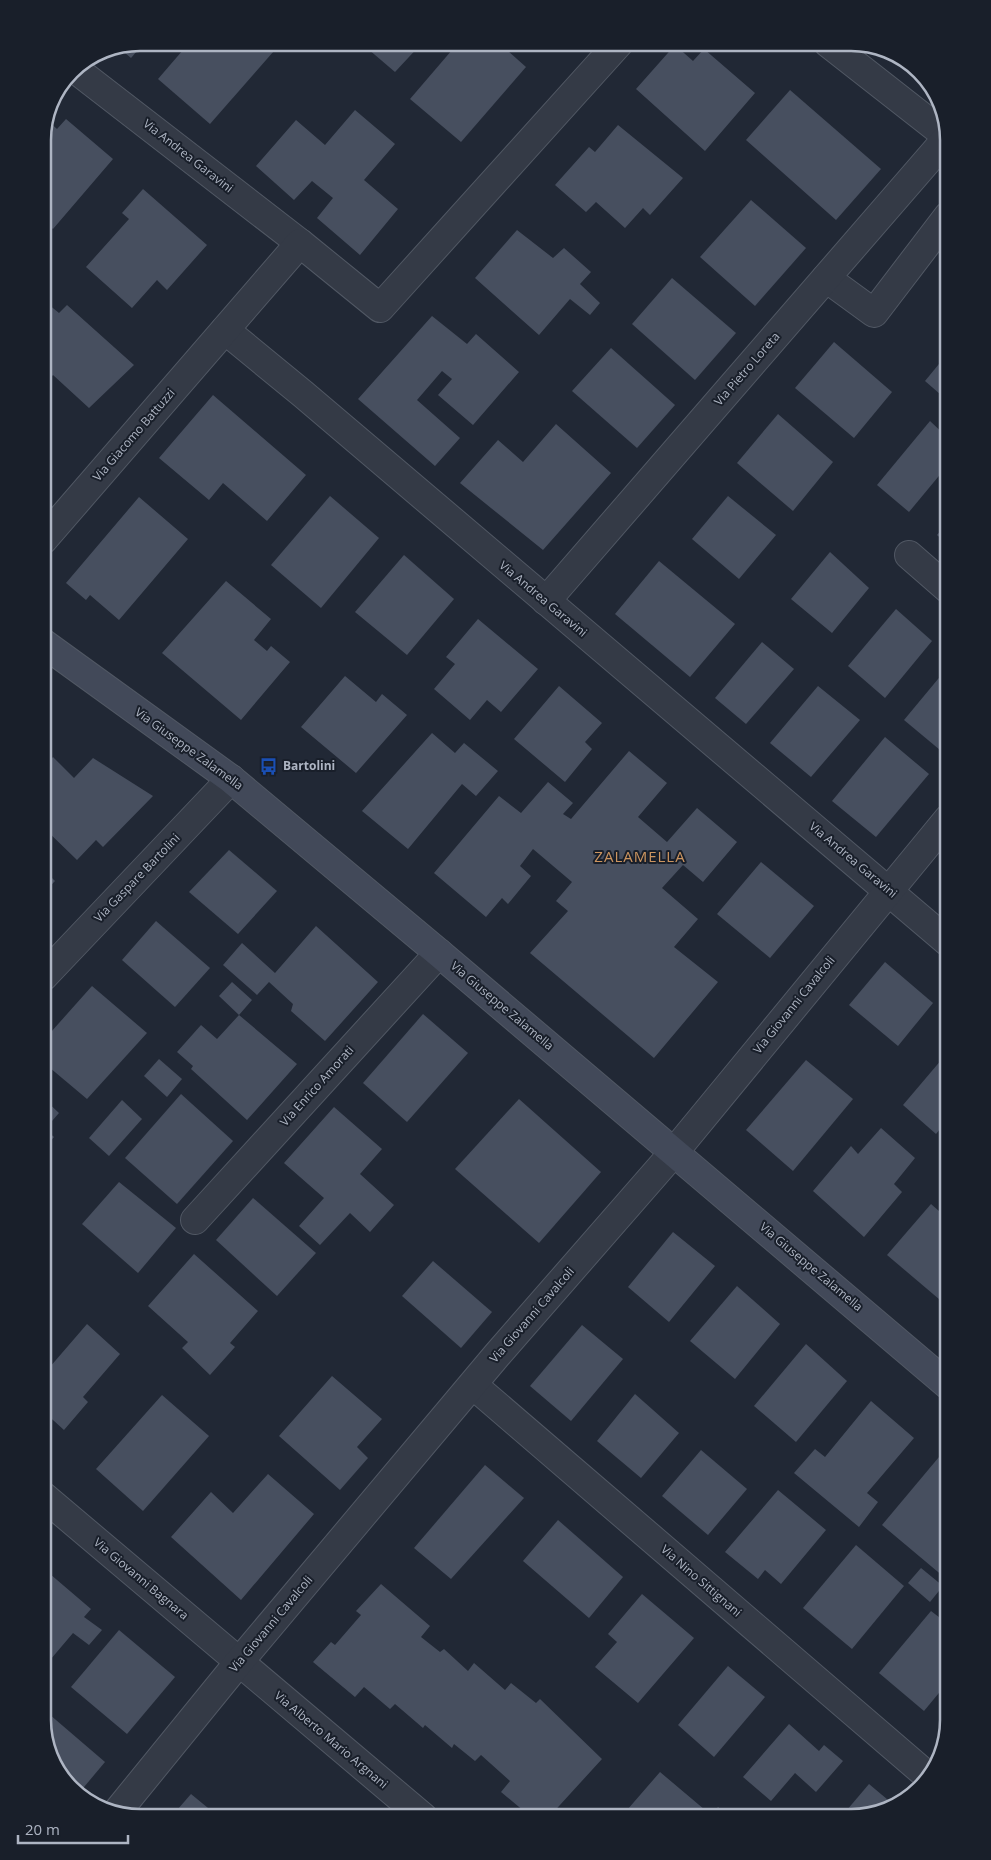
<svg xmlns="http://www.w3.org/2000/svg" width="991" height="1860" viewBox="0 0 991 1860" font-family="'Open Sans',sans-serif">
<rect width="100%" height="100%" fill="#212835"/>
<g fill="#474f5f">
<polygon points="140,42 144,43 131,58 118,47"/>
<polygon points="189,43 281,43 210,124 158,79"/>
<polygon points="361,43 422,43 395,72"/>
<polygon points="458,43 499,43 526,67 461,142 410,99"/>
<polygon points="675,45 693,61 704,49 755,93 705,151 636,89"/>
<polygon points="790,90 881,169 836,220 746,140"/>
<polygon points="355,110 395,144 364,180 398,209 360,255 317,218 333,198 312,181 294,200 256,166 296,120 325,145"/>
<polygon points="46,119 57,129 66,119 113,159 53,229 43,221 43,134"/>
<polygon points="618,125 683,178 650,215 643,208 625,228 596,202 586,212 555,185 589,147 595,152"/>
<polygon points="143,189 207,245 167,290 157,280 132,308 86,267 129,219 122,213"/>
<polygon points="751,200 806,248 755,306 700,257"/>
<polygon points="517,230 553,258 564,248 591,272 580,284 600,303 590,315 570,299 539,335 475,278"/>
<polygon points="672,278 736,333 695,380 632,324"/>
<polygon points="43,300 59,313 67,305 134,365 89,408 53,375 46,383 43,380"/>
<polygon points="432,316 467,344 476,334 519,372 473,425 438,395 452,379 442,371 417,400 460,438 435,466 358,399"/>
<polygon points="834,342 892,392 854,438 795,388"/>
<polygon points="611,348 675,405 637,448 572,391"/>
<polygon points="948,353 948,401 925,381"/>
<polygon points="213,395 306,475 267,521 223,483 209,500 159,458"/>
<polygon points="778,414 833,462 793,511 737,463"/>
<polygon points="930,421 948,438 948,465 909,512 877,485"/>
<polygon points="556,424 611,473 543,550 460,483 498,440 523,462"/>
<polygon points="330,496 379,538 321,608 271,565"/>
<polygon points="728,496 776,535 739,579 692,539"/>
<polygon points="139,497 188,539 119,620 90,595 86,600 66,583"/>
<polygon points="948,522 948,545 937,535"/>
<polygon points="830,552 869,588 832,633 791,599"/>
<polygon points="404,555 454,599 407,655 355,612"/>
<polygon points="659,561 735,624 690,677 615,614"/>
<polygon points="226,581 271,619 254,640 267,651 271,646 290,662 241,720 162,653"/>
<polygon points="896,609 932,641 885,698 848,666"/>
<polygon points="478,619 538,669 501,712 487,700 470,720 434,689 455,664 446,657"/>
<polygon points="762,642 794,669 746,724 715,698"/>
<polygon points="948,667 948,741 940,750 904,720"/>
<polygon points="345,676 376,702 382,694 407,715 356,773 301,727"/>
<polygon points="559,686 602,723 585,742 592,749 565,782 514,739"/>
<polygon points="818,686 860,720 811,777 770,743"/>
<polygon points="432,733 455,753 464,743 498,771 476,796 462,784 408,849 362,811"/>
<polygon points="885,737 929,774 876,837 832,801"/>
<polygon points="629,751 667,783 638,817 667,842 697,808 737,842 703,882 683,865 662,888 698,919 674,947 718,982 654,1058 530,953 568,911 556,901 572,882 533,849 520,866 531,876 508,904 502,898 486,917 434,873 499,796 521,813 548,782 573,803 563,814 571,819"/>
<polygon points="53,757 74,778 93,758 153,796 103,847 96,840 77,860 43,827 43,807 48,802 43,796 43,769"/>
<polygon points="229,850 277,891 238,934 189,892"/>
<polygon points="761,862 814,906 770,958 717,914"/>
<polygon points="43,869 55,881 43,894"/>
<polygon points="156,921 210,968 175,1007 122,960"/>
<polygon points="316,926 378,982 325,1041 291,1011 293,1004 269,982 257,995 223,965 242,943 275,973"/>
<polygon points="885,962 933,1003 898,1046 849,1005"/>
<polygon points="232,982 252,1000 239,1015 297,1064 247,1120 191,1069 193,1066 177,1052 201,1025 217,1039 239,1015 219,996"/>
<polygon points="92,986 147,1033 87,1099 43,1062 43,1041"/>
<polygon points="423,1014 468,1053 407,1122 363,1083"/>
<polygon points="948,1052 948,1119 936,1134 903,1105"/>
<polygon points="159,1059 182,1079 167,1097 144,1076"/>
<polygon points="806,1060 853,1099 793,1171 746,1130"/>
<polygon points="181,1094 233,1141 177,1204 125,1158"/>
<polygon points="43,1098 59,1113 45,1129 54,1137 43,1150"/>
<polygon points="519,1099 601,1172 539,1243 455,1169"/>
<polygon points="122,1100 142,1119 109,1156 89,1138"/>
<polygon points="334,1107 382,1149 360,1174 394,1205 370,1232 350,1213 320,1245 299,1226 324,1198 284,1163"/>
<polygon points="881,1128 915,1158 894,1184 902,1192 864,1237 813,1191 851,1146 858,1154"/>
<polygon points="119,1182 176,1228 138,1273 82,1224"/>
<polygon points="253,1198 316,1253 277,1296 216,1240"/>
<polygon points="931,1204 948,1219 948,1302 946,1305 887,1255"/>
<polygon points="673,1232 715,1266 669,1322 628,1287"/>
<polygon points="194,1254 258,1311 230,1343 235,1347 210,1375 182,1348 188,1342 148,1306"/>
<polygon points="433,1261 492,1312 461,1348 402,1296"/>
<polygon points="43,1277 49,1284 43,1291"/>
<polygon points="737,1286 780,1324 735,1379 690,1341"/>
<polygon points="87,1324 120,1354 83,1397 88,1402 64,1430 43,1411 43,1375"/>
<polygon points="582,1325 623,1359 571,1421 530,1386"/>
<polygon points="806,1344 847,1381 796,1442 754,1406"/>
<polygon points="332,1376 382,1419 357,1447 368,1458 340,1490 279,1436"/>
<polygon points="635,1394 679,1433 641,1478 597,1441"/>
<polygon points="162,1395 209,1436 143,1511 96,1469"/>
<polygon points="871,1401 914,1438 867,1493 878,1502 859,1527 794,1473 815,1449 825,1457"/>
<polygon points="701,1450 747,1489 708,1535 662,1496"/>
<polygon points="939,1457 948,1465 948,1572 944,1577 882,1525"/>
<polygon points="485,1465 524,1498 451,1579 414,1548"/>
<polygon points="268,1474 314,1514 241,1600 171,1537 211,1492 233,1513"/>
<polygon points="778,1490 826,1530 781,1584 765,1570 758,1579 725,1552"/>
<polygon points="558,1520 623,1577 589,1618 523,1561"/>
<polygon points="856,1545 904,1586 852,1649 803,1608"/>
<polygon points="43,1568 91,1609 84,1617 102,1630 89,1645 73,1633 45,1666 43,1665"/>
<polygon points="921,1568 943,1586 930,1602 908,1583"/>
<polygon points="381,1584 430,1626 421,1637 440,1652 444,1649 468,1671 474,1663 505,1690 511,1683 536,1703 540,1699 602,1759 549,1817 531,1817 501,1792 510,1781 481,1755 475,1761 454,1744 452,1748 425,1725 423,1728 395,1704 390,1709 364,1687 355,1697 313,1662 331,1642 335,1645 361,1615 356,1611"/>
<polygon points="642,1594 694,1638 638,1703 595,1667 617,1642 608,1634"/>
<polygon points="931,1611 948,1624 948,1682 924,1711 879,1673"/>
<polygon points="119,1630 175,1677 127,1734 71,1687"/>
<polygon points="728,1666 765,1697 714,1757 678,1725"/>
<polygon points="49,1714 105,1762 79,1793 50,1758 43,1721"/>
<polygon points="789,1724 819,1751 824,1745 843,1761 816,1792 795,1773 771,1801 743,1777"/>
<polygon points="660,1772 711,1815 718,1807 730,1817 621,1817"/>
<polygon points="869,1784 894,1805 889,1810 851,1818 841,1817"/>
<polygon points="191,1794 219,1817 171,1817"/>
</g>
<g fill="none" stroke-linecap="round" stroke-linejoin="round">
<defs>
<g id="street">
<polyline points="828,43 948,137"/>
<polyline points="75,69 300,243"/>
<polyline points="826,278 874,313 948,216"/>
<polyline points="225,330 303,394 948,942"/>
<polyline points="43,540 300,243 380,308 619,43"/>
<polyline points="909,555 948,589"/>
<polyline points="546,601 948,137"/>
<polyline points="43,977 231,779"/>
<polyline points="195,1220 439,953"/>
<polyline points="473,1385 929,1777"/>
<polyline points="43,1496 423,1817"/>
<polyline points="117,1812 239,1662 497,1355 675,1151 948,819"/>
</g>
<polyline id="secondary" points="43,643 231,779 439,953 948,1385"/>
</defs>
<use href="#street" stroke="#515864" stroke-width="30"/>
<use href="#secondary" stroke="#515864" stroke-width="30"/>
<use href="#street" stroke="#343a46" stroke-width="28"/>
<use href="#secondary" stroke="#424959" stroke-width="28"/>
</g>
<defs>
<symbol id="bus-bare" viewBox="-9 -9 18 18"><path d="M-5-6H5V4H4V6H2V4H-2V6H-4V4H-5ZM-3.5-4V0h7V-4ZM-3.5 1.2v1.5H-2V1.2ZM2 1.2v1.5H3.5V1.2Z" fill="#1a4fb4" stroke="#191f2a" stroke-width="2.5" paint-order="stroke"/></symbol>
</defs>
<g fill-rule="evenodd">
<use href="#bus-bare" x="256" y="754" width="25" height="25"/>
</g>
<g text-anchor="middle" stroke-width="4" stroke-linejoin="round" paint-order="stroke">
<g font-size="12" fill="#aeb5c3" stroke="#191f2a">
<text transform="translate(188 156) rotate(38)" y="4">Via Andrea Garavini</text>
<text transform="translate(747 369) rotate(-49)" y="4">Via Pietro Loreta</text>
<text transform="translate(134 435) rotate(-49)" y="4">Via Giacomo Battuzzi</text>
<text transform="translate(543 599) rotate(40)" y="4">Via Andrea Garavini</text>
<text transform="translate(189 749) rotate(36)" y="4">Via Giuseppe Zalamella</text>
<text transform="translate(853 860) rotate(40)" y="4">Via Andrea Garavini</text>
<text transform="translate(137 878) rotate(-46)" y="4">Via Gaspare Bartolini</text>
<text transform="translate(794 1005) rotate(-51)" y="4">Via Giovanni Cavalcoli</text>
<text transform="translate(502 1006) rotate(40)" y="4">Via Giuseppe Zalamella</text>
<text transform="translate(317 1086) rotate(-48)" y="4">Via Enrico Amorati</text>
<text transform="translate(811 1267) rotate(40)" y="4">Via Giuseppe Zalamella</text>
<text transform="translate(532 1315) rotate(-49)" y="4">Via Giovanni Cavalcoli</text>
<text transform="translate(141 1579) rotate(40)" y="4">Via Giovanni Bagnara</text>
<text transform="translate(701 1581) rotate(41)" y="4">Via Nino Sittignani</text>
<text transform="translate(271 1624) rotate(-50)" y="4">Via Giovanni Cavalcoli</text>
<text transform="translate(331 1740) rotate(40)" y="4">Via Alberto Mario Argnani</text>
</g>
<g font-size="12" font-weight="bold" fill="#aeb5c3" stroke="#191f2a" text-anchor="start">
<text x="283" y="770">Bartolini</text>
</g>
<g font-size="15" letter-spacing="1" fill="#cc9560" stroke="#191f2a">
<text x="640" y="862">ZALAMELLA</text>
</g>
</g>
<path d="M0 0H991V1860H0ZM140 51H851A89 89 0 0 1 940 140V1720A89 89 0 0 1 851 1809H140A89 89 0 0 1 51 1720V140A89 89 0 0 1 140 51Z" fill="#191f2a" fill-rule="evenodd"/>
<path fill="none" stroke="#aeb5c3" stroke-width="2.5" d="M140 51H851A89 89 0 0 1 940 140V1720A89 89 0 0 1 851 1809H140A89 89 0 0 1 51 1720V140A89 89 0 0 1 140 51Z"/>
<path d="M18 1835v8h110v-8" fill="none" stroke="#aeb5c3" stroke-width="2.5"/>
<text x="25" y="1835" font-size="15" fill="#aeb5c3" stroke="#191f2a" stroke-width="4" paint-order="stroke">20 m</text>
</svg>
